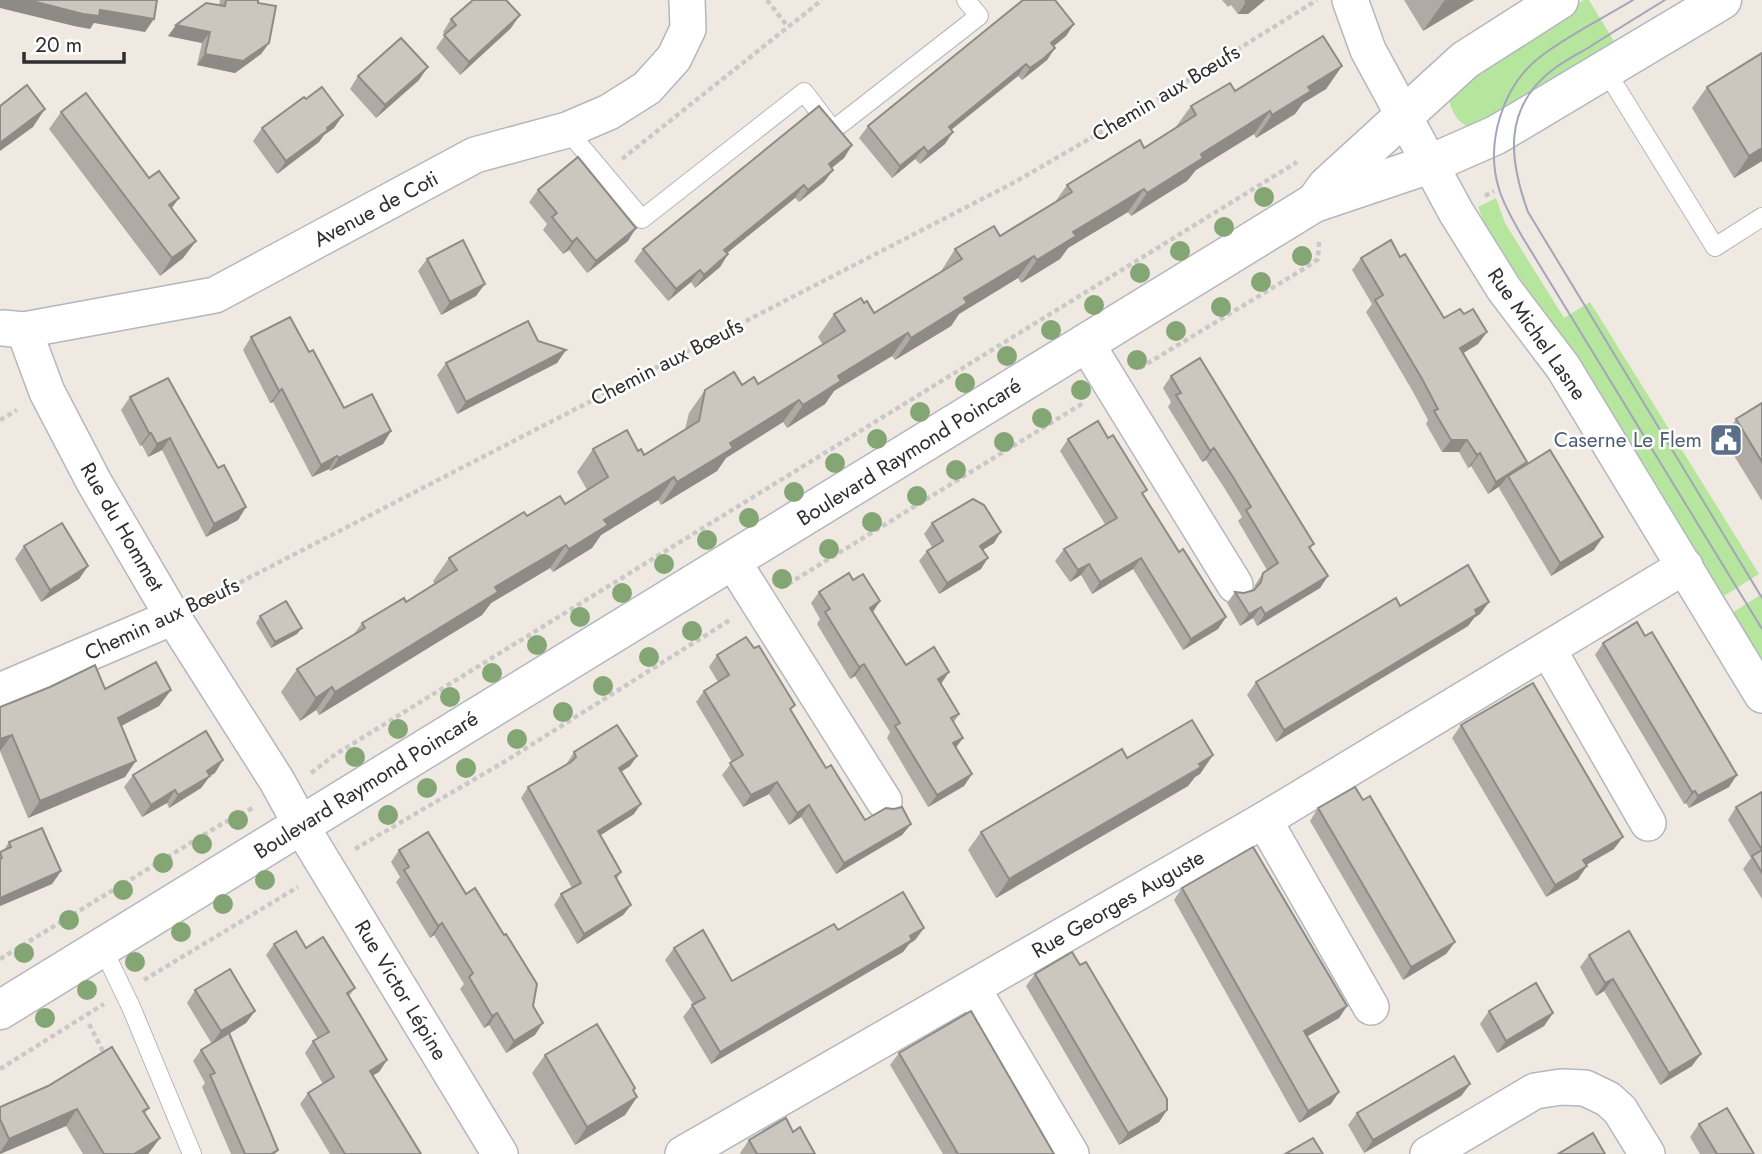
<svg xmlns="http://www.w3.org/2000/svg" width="1762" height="1154" viewBox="0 0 1762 1154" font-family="Jost,sans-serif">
<rect width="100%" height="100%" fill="#efe9e1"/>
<g fill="#b6e59e">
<path d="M1584,0H1589L1621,53L1475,129C1459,125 1453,115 1449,100L1479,63Z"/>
<polygon points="1496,198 1505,223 1564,318 1590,302 1759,574 1719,599 1490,237 1478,207"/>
<polygon points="1762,594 1762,672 1727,616"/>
</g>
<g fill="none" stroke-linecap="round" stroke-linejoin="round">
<defs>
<g id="service">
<polyline points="1606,71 1715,247 1762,217"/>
<polyline points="567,130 642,219 804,92 833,130 979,16 966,0"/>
<polyline points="102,947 131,1007 192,1154"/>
</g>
<g id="minor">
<polyline points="1350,0 1368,50 1456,212 1504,289 1563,367 1762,695"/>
<polyline points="3,328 24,330 215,295 475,155 567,130 609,112 647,88 674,58 688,29 687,0"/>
<polyline points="24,330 47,392 94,482 173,617 277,781 309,839 500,1154"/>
<polyline points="1086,343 1235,585"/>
<polyline points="732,560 884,801"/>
<polyline points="1548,649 1648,823"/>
<polyline points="0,691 173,617"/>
<polyline points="1264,820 1371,1007"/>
<polyline points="973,989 1071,1154"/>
<polyline points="683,1154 1264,820 1685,566"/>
<polyline points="1428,1154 1535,1091 1561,1087 1585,1088 1608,1099 1620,1110 1647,1154"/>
</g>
<g id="secondary">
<polyline points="1316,201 1327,186 1465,60 1559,0"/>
<polyline points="0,1010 1314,203 1430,164 1496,135 1722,0"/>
</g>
</defs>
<use href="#service" stroke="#b4b7c1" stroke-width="20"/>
<use href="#minor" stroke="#b4b7c1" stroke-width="38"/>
<use href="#secondary" stroke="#b4b7c1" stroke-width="41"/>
<g stroke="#c9c9c9" stroke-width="4.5" stroke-dasharray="5 3.5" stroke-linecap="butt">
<polyline points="767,0 788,27"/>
<polyline points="622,159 822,0"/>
<polyline points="1485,196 1494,191"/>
<polyline points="1140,368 1310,265 1318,259 1319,242"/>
<polyline points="0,420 17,410"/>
<polyline points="788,584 1085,402"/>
<polyline points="202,602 1015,182 1158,99 1317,0"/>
<polyline points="311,773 336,754 1297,162"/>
<polyline points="355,849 504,762 730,620"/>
<polyline points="0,959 220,825 253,808"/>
<polyline points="144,980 298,887"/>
<polyline points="89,1024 106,1057"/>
<polyline points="0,1069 104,1004"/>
</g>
<use href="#service" stroke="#fff" stroke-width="18"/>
<use href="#minor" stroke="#fff" stroke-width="35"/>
<use href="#secondary" stroke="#fff" stroke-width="38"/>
<g stroke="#a3a6b8" stroke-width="2">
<path d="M1633,0C1602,19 1568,35 1540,57C1502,86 1485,144 1499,189C1504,206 1514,222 1523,238L1762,629"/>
<path d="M1665,0C1639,16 1613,32 1588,48C1576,55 1562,62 1551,71C1503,109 1509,160 1528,212L1762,598"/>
</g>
</g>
<g fill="#84a574">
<circle cx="1264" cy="197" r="10"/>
<circle cx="1224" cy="227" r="10"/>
<circle cx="1180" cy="251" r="10"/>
<circle cx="1302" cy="256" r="10"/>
<circle cx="1140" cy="273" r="10"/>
<circle cx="1261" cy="282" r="10"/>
<circle cx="1094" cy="305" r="10"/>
<circle cx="1221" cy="307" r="10"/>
<circle cx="1051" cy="330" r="10"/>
<circle cx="1176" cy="331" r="10"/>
<circle cx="1007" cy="356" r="10"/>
<circle cx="1137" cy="360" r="10"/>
<circle cx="965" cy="383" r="10"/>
<circle cx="1081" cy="390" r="10"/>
<circle cx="920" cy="412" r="10"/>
<circle cx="1042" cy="418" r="10"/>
<circle cx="877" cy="439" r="10"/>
<circle cx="1004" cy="442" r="10"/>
<circle cx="835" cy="463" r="10"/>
<circle cx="956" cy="470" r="10"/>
<circle cx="794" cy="492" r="10"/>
<circle cx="917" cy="496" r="10"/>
<circle cx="749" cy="518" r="10"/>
<circle cx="872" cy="522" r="10"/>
<circle cx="707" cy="540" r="10"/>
<circle cx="829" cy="549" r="10"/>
<circle cx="664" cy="564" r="10"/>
<circle cx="782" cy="579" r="10"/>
<circle cx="622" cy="593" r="10"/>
<circle cx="580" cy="617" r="10"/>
<circle cx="692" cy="631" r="10"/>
<circle cx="537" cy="645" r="10"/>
<circle cx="649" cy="657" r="10"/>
<circle cx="492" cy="673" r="10"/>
<circle cx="603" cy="686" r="10"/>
<circle cx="450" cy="697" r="10"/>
<circle cx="563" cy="712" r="10"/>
<circle cx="398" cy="729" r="10"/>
<circle cx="517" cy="739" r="10"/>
<circle cx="355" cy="757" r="10"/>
<circle cx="466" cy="768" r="10"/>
<circle cx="427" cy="788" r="10"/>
<circle cx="388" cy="815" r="10"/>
<circle cx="238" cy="820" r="10"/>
<circle cx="202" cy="844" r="10"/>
<circle cx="163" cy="863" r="10"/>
<circle cx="265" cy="880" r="10"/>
<circle cx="123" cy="890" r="10"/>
<circle cx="223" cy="904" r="10"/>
<circle cx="69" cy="920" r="10"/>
<circle cx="181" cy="932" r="10"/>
<circle cx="24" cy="953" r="10"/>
<circle cx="135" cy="962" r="10"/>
<circle cx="87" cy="990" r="10"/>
<circle cx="45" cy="1018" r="10"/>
</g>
<g fill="#afaba4">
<polygon points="220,0 258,0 258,3 269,43 261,54 235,73 197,65 202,43 168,36 219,5"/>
<polygon points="1222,0 1265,0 1248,14 1238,14 1231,5 1228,7"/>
<polygon points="1404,0 1474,0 1423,31"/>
<polygon points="451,19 511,28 460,75 436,48 445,35 443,32"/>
<polygon points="1074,24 1066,36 1054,46 1055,48 1047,60 1022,80 1018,76 951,130 945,144 920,164 915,159 892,178 859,138 868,126"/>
<polygon points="1342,66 1326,89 1303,103 1295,114 1256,138 1254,134 1196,170 1187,181 1131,216 1128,212 1068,248 1060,259 1021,283 1018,278 959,314 951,326 895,360 892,356 838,388 834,391 825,404 787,428 783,422 726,458 717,471 661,505 658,500 601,535 592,548 553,572 550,568 491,603 482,615 319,715 316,710 300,721 281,692 297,669 354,634 362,623 406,602 435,584 433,581 449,558 527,516 565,504 587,490 577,472 593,449 638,451 644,455 685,429 689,413 705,390 742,385 758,384 823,345 818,337 834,314 864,303 874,313 940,273 955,249 1000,236 1055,202 1067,185 1144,148 1175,128 1191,106 1235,91"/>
<polygon points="358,76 419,80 376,118 350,89"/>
<polygon points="1707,87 1762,161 1734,178 1692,108"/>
<polygon points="306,99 343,115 334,128 324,135 319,142 277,174 253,141 262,128"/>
<polygon points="61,112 149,178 196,241 183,258 160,276 49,129"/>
<polygon points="852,145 844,158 832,168 833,170 824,182 799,202 795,198 727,253 728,254 720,267 695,288 691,282 668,301 634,261 643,249"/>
<polygon points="538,190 628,241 587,273 569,250 563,254 543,230 547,224 529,202"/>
<polygon points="1400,257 1444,318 1464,314 1487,332 1478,344 1463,353 1525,465 1594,550 1551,576 1499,488 1500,486 1488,494 1471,466 1468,468 1459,452 1442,452 1426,424 1428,420 1412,390 1366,312 1372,304 1352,270 1361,258"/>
<polygon points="427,259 476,296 441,315 418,271"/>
<polygon points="251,337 309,352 344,408 391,431 383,444 330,471 329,469 312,477 273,402 270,403 243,350"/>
<polygon points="538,341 566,350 557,363 457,414 437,375 446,363"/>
<polygon points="1171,376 1314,544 1310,549 1328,576 1320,588 1257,626 1253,618 1240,626 1227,603 1235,592 1244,593 1254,590 1255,585 1263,573 1267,570 1238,521 1242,517 1225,489 1206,460 1202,462 1168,407 1171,402 1163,388"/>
<polygon points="130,397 218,468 246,507 238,520 206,537 162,450 148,457 142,445 140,446 121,410"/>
<polygon points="1762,403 1762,501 1723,438 1736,419"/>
<polygon points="1068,439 1143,495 1179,552 1226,617 1218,629 1183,650 1133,569 1092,594 1081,575 1070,582 1055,561 1064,549 1105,524 1060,451"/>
<polygon points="932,523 994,543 983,550 981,569 939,594 919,561 927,551 932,547 924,534"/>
<polygon points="24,546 88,566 79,579 41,602 15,559"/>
<polygon points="853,580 880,601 873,612 906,665 941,684 959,714 954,722 956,748 972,774 964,786 928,807 887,738 890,732 855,676 850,679 817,624 820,619 811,603 819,592"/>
<polygon points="1489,602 1480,614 1474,618 1468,626 1276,742 1247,695 1256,682 1400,606"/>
<polygon points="260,616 297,634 271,648 256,623"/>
<polygon points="1603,643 1729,787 1689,808 1686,803 1684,804 1595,655"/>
<polygon points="717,655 792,711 826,768 865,820 911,824 902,835 836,874 801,817 789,825 769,794 743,807 722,775 732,762 696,702 704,691 718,682 709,667"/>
<polygon points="105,689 171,690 159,706 121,726 125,777 28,818 0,751 0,707"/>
<polygon points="1461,725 1614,849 1586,865 1578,879 1546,897 1452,738"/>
<polygon points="574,752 637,756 630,766 621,772 634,814 601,835 621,872 617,879 631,905 623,915 577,944 554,905 561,894 572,888 521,798 528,787 567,764 567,763"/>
<polygon points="1213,755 1200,774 1195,777 1188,786 996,898 968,850 981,832 1127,758"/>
<polygon points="215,773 210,776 201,788 169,808 167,803 142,817 124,787 133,775"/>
<polygon points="1762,792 1762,899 1743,869 1751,858 1728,820 1736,807"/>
<polygon points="1363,800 1455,942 1446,954 1403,980 1310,821 1318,808"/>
<polygon points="9,842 61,871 52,884 0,906 0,852 4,850"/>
<polygon points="399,850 533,1006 535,1035 506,1053 489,1025 484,1028 460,989 464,984 434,935 430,938 396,882 400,877 391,862"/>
<polygon points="1182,888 1347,1006 1339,1018 1307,1036 1331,1104 1299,1123 1174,900"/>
<polygon points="924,928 915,940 909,944 903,952 711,1064 683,1017 693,1004 665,960 674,948 732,981 838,930"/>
<polygon points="1629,931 1692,1066 1660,1085 1604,991 1596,996 1580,967 1589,955"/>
<polygon points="274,944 306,948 355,988 349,996 387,1060 379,1072 373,1075 421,1154 330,1154 300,1104 308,1093 323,1084 305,1053 313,1041 318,1039 266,955"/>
<polygon points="1035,974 1167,1110 1159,1122 1119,1145 1026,986"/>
<polygon points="195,990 255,1011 246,1023 229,1034 278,1150 275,1154 231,1154 202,1087 205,1083 193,1061 201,1050 212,1044 187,1003"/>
<polygon points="1489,1011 1553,1013 1544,1026 1497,1053 1480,1024"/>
<polygon points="899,1053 1054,1154 943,1154 890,1065"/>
<polygon points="545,1055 635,1088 633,1091 637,1097 625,1115 575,1145 532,1073"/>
<polygon points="1470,1084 1461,1096 1364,1153 1348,1125 1357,1113"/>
<polygon points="0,1107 149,1108 145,1113 160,1138 148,1154 83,1154 66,1126 0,1154"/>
<polygon points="1699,1124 1754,1154 1700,1154 1690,1137"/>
<polygon points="793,1132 815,1154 741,1154 740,1153 749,1140"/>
</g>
<g fill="#8e8b86">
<polygon points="0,0 28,0 100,10 154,19 145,32 94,23 90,29 74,26 0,8"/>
<polygon points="1259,0 1265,0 1248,14 1238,14 1246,2"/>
<polygon points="1446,0 1474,0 1423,31 1444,1"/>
<polygon points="520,15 511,28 460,75 469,62"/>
<polygon points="1074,24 1066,36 1043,55 1051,43"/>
<polygon points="176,25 210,32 202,43 168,36"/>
<polygon points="269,43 261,54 235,73 197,65 205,54"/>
<polygon points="1055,48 1047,60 1022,80 1030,68"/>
<polygon points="1026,64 1018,76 941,138 949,127"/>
<polygon points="1342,66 1326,89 1303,103 1295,114 1256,138 1272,115 1308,87"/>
<polygon points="428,67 419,80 376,118 385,105"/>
<polygon points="45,109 33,127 0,151 0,143"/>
<polygon points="1270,111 1254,134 1196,170 1187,181 1131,216 1147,193 1201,154"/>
<polygon points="343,115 334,128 324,135 319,142 277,174 286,161"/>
<polygon points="953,132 945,144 920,164 928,152"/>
<polygon points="852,145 844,158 820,177 829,164"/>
<polygon points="924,147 915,159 892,178 900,166"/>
<polygon points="1762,148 1762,161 1734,178 1749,156"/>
<polygon points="833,170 824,182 799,202 808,190"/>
<polygon points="804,185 795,198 716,262 724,250"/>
<polygon points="1144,189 1128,212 1068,248 1060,259 1021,283 1037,260 1073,232"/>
<polygon points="179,198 167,215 169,205"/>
<polygon points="636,228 628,241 587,273 596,261"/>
<polygon points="577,238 569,250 563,254 572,242"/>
<polygon points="196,241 183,258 160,276 172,258"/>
<polygon points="728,254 720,267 695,288 704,275"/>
<polygon points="1034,256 1018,278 959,314 951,326 895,360 911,338 964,298"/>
<polygon points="700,270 691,282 668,301 676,289"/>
<polygon points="485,284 476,296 441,315 450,302"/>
<polygon points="1487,332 1478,344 1452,360 1460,348"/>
<polygon points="908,333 892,356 834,391 825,404 787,428 803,405 838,376"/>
<polygon points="566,350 557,363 457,414 466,402"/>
<polygon points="282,389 273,402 270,403 279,391"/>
<polygon points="799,400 783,422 726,458 717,471 661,505 677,482 730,443"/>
<polygon points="391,431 383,444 330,471 339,458"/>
<polygon points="149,433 151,433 142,445 140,446"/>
<polygon points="170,438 162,450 148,457 157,444"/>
<polygon points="1451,440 1467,440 1459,452 1442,452"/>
<polygon points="1214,448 1206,460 1202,462 1210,451"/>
<polygon points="1480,453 1471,466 1468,468 1477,455"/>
<polygon points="337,456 329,469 312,477 321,465"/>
<polygon points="1527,462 1519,474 1508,476 1500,486 1488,494 1496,482"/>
<polygon points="674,477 658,500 601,535 592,548 553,572 569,549 604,520"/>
<polygon points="246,507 238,520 206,537 214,524"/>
<polygon points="1001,532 994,543 973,556 980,546"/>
<polygon points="1603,537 1594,550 1551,576 1560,563"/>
<polygon points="566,545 550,568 491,603 482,615 319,715 335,692 495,587"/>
<polygon points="988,558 981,569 939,594 947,583"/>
<polygon points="1141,558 1133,569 1092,594 1100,582"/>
<polygon points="1089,564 1081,575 1070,582 1078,570"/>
<polygon points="88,566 79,579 41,602 50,590"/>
<polygon points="1328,576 1320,588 1257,626 1265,614"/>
<polygon points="880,601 872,613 870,608"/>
<polygon points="1489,602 1480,614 1474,618 1468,626 1276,742 1284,730"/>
<polygon points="1261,607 1253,618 1240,626 1249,614"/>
<polygon points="1226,617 1218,629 1183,650 1191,639"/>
<polygon points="302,628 297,634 271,648 275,642"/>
<polygon points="864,664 855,676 850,679 859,667"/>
<polygon points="949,672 941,684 938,679"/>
<polygon points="332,687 316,710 300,721 316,698"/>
<polygon points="171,690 159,706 106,734 118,718"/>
<polygon points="12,735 0,751 0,739"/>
<polygon points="963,738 955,749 953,743"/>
<polygon points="1213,755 1200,774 1195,777 1188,786 996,898 1009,879"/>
<polygon points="637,756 630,766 611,778 619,768"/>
<polygon points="223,760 215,773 210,776 201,788 169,808 178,795 207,771"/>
<polygon points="136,761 125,777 28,818 40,801"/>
<polygon points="972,774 964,786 928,807 937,795"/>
<polygon points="1737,775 1729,787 1689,808 1698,796"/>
<polygon points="777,782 769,794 743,807 751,795"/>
<polygon points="175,790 167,803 142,817 151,805"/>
<polygon points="1695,791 1686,803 1684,804 1692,792"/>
<polygon points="641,804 634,814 591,841 598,831"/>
<polygon points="809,805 801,817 789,825 797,813"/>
<polygon points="911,824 902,835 836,874 844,863"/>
<polygon points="1623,837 1614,849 1574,872 1583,860"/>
<polygon points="1587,866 1578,879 1546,897 1555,885"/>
<polygon points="61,871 52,884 0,906 0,898"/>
<polygon points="631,905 623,915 577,944 584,934"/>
<polygon points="442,923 434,935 430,938 438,926"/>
<polygon points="924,928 915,940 909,944 903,952 711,1064 720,1052"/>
<polygon points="1455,942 1446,954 1403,980 1411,967"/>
<polygon points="1613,979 1604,991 1596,996 1605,983"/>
<polygon points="1347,1006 1339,1018 1296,1043 1304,1031"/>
<polygon points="255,1011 246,1023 212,1044 221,1031"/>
<polygon points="497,1013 489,1025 484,1028 492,1016"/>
<polygon points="1553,1013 1544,1026 1497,1053 1506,1041"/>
<polygon points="543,1023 535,1035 506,1053 514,1041"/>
<polygon points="1701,1054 1692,1066 1660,1085 1669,1073"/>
<polygon points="387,1060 379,1072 362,1082 370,1071"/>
<polygon points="1470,1084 1461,1096 1364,1153 1373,1140"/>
<polygon points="635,1088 623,1106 637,1097 625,1115 575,1145 587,1127"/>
<polygon points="1339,1092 1331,1104 1299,1123 1308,1111"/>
<polygon points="77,1109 66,1126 0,1154 0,1152 9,1139"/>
<polygon points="1167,1110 1159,1122 1119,1145 1128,1133"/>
<polygon points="160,1138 148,1154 134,1154"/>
</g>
<g fill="#cbc7bf" stroke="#8e8b86" stroke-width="2">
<polygon points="28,0 157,0 154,19 100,10 99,16 83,14"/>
<polygon points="226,0 258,0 258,3 276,6 269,43 243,61 205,54 210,32 176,25 206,3 225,6"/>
<polygon points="473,0 506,0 520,15 469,62 444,35 456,25 451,19"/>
<polygon points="1023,0 1055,0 1074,24 1051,43 1055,48 1043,59 1030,68 1026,64 949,127 953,132 940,142 928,152 924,147 900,166 868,126"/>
<polygon points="1245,0 1259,0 1257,2 1246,2"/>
<polygon points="1323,36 1342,66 1308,87 1311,91 1272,115 1270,111 1201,154 1203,158 1147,193 1144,189 1073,232 1076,236 1037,260 1034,256 964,298 967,303 911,338 908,333 854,366 838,376 841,381 803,405 799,400 730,443 733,448 677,482 674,477 604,520 608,525 569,549 566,545 495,587 498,592 335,692 332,687 316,698 297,669 365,628 362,623 404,598 406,602 457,570 449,558 524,512 527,516 560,496 565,504 608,477 593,449 627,430 638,451 641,449 644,455 699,421 705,390 734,372 742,385 754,377 758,384 845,331 834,314 861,298 864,303 867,301 874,313 962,259 955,249 994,226 1000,236 1072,192 1067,185 1140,140 1144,148 1196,115 1191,106 1230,83 1235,91"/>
<polygon points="401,38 428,67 385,105 358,76"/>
<polygon points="1762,53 1762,148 1749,156 1707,87"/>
<polygon points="27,85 45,109 0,143 0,106"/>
<polygon points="322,87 343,115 327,128 328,130 286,161 262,128 304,97 306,99"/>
<polygon points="86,93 149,178 159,171 179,198 169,205 196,241 172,258 61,112"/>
<polygon points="819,106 852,145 829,164 833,170 808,190 804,185 724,250 728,254 704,275 700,270 676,289 643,249"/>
<polygon points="578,157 636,228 596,261 577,238 572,242 552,217 557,213 538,190"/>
<polygon points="463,240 485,284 450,302 427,259"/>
<polygon points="1391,240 1400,257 1405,254 1444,318 1460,309 1464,314 1473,309 1487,332 1460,348 1527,462 1496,482 1480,453 1477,455 1467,440 1451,440 1434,411 1438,409 1421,377 1375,300 1383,295 1361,258"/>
<polygon points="290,317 309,352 313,350 344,408 372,394 391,431 339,458 337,456 321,465 282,389 279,391 251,337"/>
<polygon points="528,321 538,341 566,350 466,402 446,363"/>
<polygon points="1200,358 1314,544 1309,547 1328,576 1265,614 1261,607 1249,614 1235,592 1244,593 1254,590 1261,582 1263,573 1278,563 1246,510 1251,507 1233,477 1214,448 1210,451 1176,395 1181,393 1171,376"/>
<polygon points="168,378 218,468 224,465 246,507 214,524 170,438 157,444 151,433 149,433 130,397"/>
<polygon points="1762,403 1762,462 1736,419"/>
<polygon points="1098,421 1108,438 1113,435 1147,490 1142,493 1179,552 1183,549 1226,617 1191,639 1141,558 1100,582 1089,564 1078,570 1064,549 1117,518 1068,439"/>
<polygon points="1550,450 1603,537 1560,563 1508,476"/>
<polygon points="973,499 984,505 1001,532 980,546 988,558 947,583 927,551 943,541 932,523"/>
<polygon points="62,523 88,566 50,590 24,546"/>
<polygon points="1468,565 1489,602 1475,610 1477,614 1284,730 1256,682 1396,598 1400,606"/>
<polygon points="849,573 853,580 863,574 880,601 870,608 906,665 934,647 949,672 938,679 959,714 951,718 963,738 953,743 972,774 937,795 895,726 900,723 864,664 859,667 825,612 830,609 819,592"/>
<polygon points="286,601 302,628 275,642 260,616"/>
<polygon points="1637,622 1645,636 1652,632 1737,775 1698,796 1695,791 1692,792 1603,643"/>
<polygon points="746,637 754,648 759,646 795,705 790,709 813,747 826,768 831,765 865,820 886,808 894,809 902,807 911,824 844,863 809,805 797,813 777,782 751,795 730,763 743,755 704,691 729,675 717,655"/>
<polygon points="156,662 171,690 118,718 136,761 40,801 12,735 0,739 0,707 50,687 95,665 105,689"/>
<polygon points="1533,683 1623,837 1583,860 1587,866 1555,885 1461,725"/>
<polygon points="1192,720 1213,755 1199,764 1201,767 1009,879 981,832 1122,749 1127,758"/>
<polygon points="617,725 637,756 619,768 641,804 598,831 621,872 615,876 631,905 584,934 561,894 581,883 528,787 571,762 576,757 574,752"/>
<polygon points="206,731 223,760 207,771 210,776 178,795 175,790 151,805 133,775"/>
<polygon points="1355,787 1363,800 1370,796 1455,942 1411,967 1318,808"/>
<polygon points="1762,792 1762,850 1736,807"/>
<polygon points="42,828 61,871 0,898 0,859 2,858 0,852 11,847 9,842"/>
<polygon points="428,832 466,894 475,888 504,935 506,934 537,984 533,1006 543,1023 514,1041 497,1013 492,1016 469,977 473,973 442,923 438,926 404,870 409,867 399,850"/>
<polygon points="1253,847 1347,1006 1304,1031 1339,1092 1308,1111 1182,888"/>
<polygon points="1762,850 1762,873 1752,856"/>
<polygon points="903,892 924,928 910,936 912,940 720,1052 692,1005 705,998 674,948 703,930 732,981 834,924 838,930"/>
<polygon points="296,931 306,948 323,937 355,988 347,993 387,1060 370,1071 421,1154 345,1154 308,1093 334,1077 313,1041 329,1032 274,944"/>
<polygon points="1629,931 1701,1054 1669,1073 1613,979 1605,983 1589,955"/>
<polygon points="1072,952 1080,965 1086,962 1167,1099 1167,1110 1128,1133 1035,974"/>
<polygon points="230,969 255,1011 221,1031 195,990"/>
<polygon points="1536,983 1553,1013 1506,1041 1489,1011"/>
<polygon points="971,1011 1054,1154 958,1154 899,1053"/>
<polygon points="597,1024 635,1088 633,1090 637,1097 587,1127 545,1055"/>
<polygon points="229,1033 278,1150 271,1154 245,1154 210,1075 215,1073 201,1050"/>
<polygon points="112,1047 149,1108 143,1111 160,1138 134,1154 104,1154 77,1109 9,1139 0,1119 0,1107 48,1086"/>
<polygon points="1454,1056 1470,1084 1373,1140 1357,1113"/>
<polygon points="1727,1108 1754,1154 1717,1154 1699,1124"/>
<polygon points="786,1118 793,1132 800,1127 815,1154 757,1154 749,1140"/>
<polygon points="1593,1133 1605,1154 1558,1154"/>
<polygon points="1313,1138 1323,1154 1285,1154"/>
</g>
<defs>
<symbol id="civic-square" viewBox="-11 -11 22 22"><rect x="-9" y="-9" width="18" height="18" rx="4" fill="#5c6f8a" stroke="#fff"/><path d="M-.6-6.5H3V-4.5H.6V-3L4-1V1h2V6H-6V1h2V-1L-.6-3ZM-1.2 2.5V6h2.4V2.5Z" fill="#fff"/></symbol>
</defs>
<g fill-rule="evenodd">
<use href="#civic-square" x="1707" y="421" width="38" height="38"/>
</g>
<g text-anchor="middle" stroke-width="5" stroke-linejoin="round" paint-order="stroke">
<g font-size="21" fill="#2e2e2e" stroke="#fff">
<text transform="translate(1166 93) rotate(-31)" y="7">Chemin aux Bœufs</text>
<text transform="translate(376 209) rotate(-28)" y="7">Avenue de Coti</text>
<text transform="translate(1537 334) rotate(55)" y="7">Rue Michel Lasne</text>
<text transform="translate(667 362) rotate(-27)" y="7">Chemin aux Bœufs</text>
<text transform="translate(909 452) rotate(-32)" y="7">Boulevard Raymond Poincaré</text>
<text transform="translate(122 527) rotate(60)" y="7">Rue du Hommet</text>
<text transform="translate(162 619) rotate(-25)" y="7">Chemin aux Bœufs</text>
<text transform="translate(366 785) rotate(-32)" y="7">Boulevard Raymond Poincaré</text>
<text transform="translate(1118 904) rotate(-30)" y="7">Rue Georges Auguste</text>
<text transform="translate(401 990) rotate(59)" y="7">Rue Victor Lépine</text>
</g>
<g font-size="21" fill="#4e5e75" stroke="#fff" text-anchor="end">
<text x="1702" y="447">Caserne Le Flem</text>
</g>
</g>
<path d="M24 52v10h100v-10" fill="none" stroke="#2e2e2e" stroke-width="3.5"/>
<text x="35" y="52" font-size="21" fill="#2e2e2e" stroke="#ffffff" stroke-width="5" paint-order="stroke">20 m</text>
</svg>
